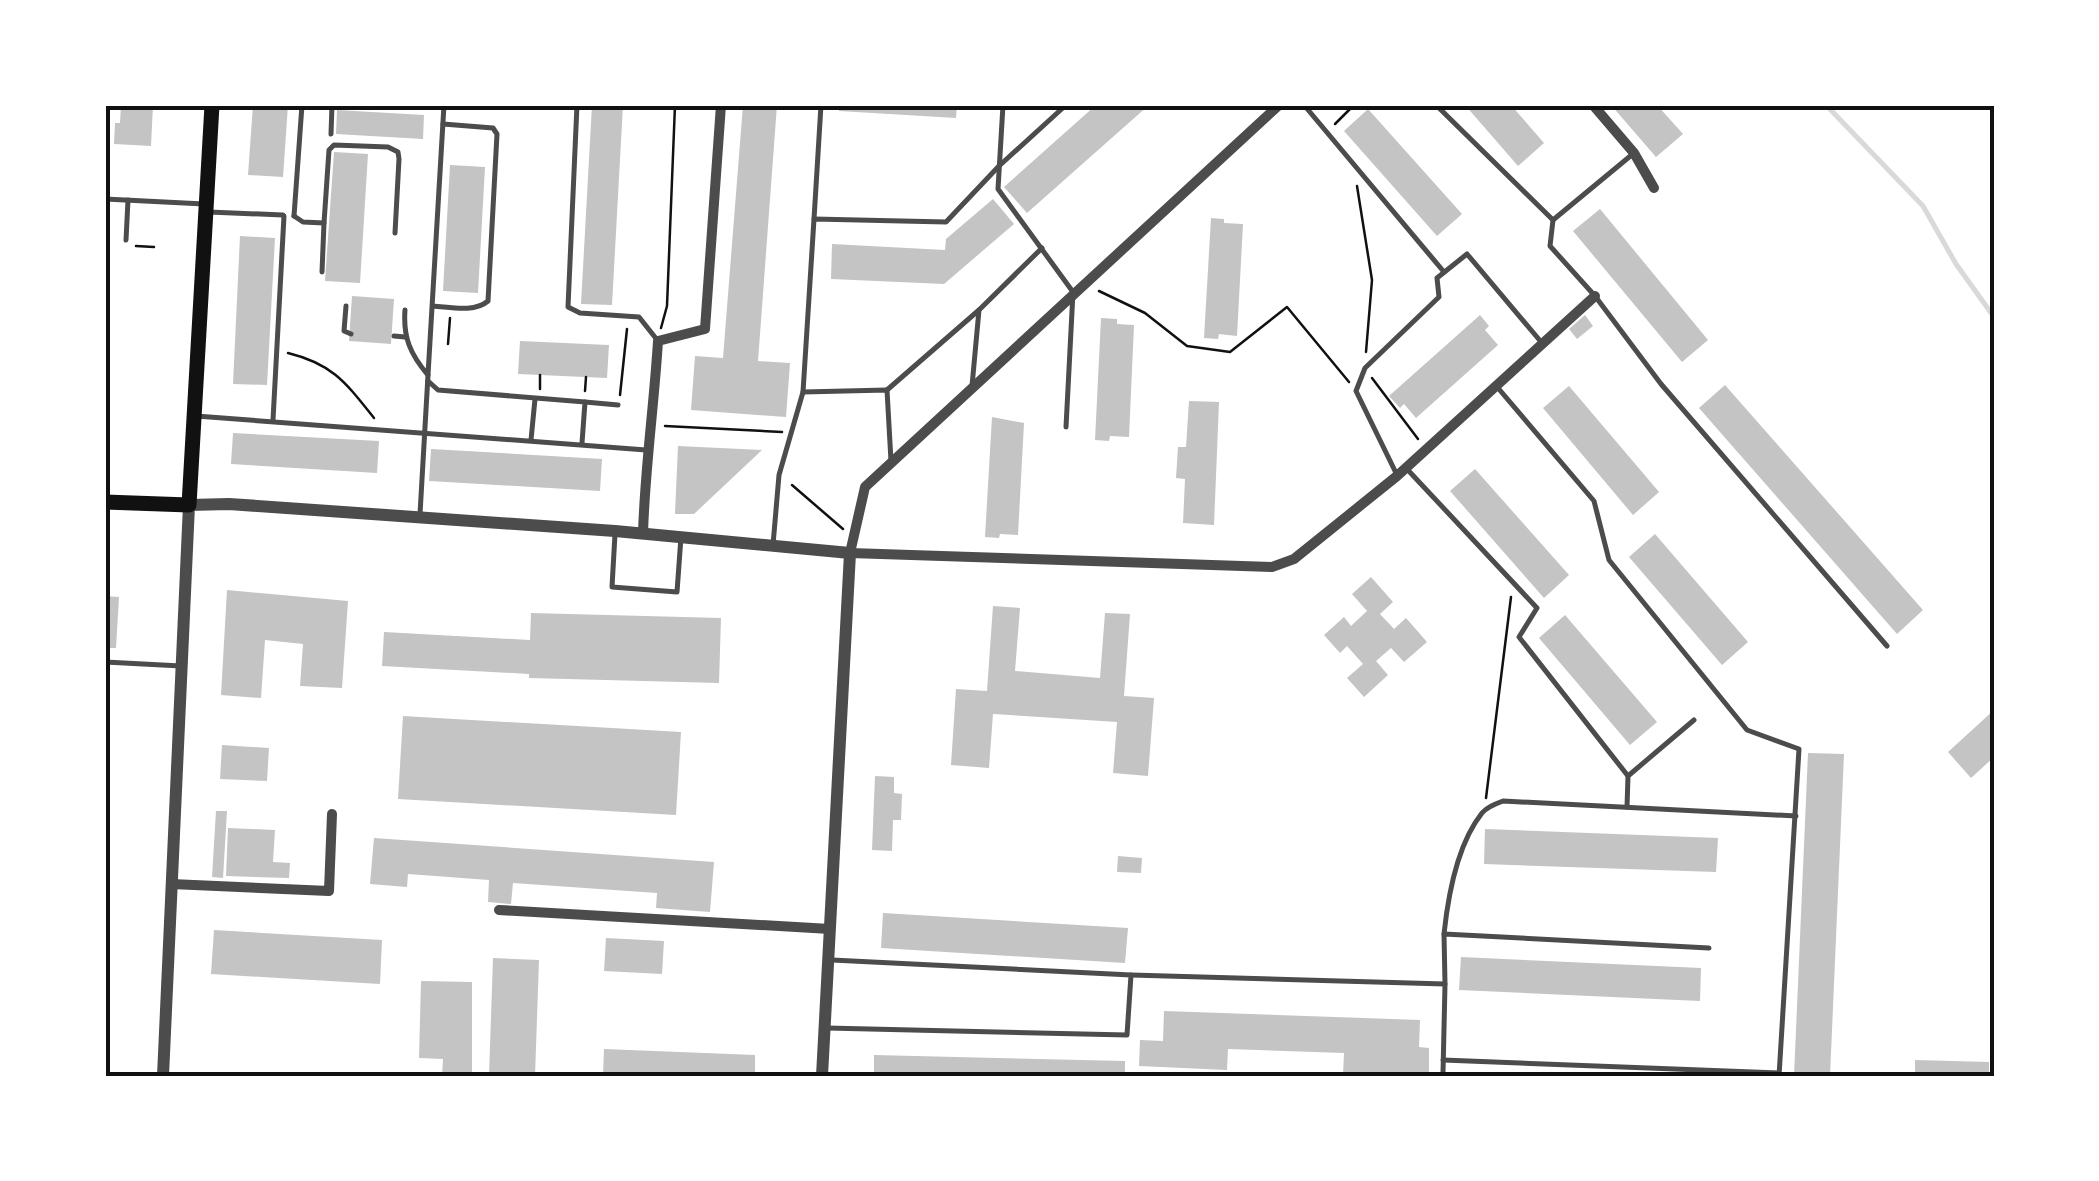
<svg xmlns="http://www.w3.org/2000/svg" width="2099" height="1181" viewBox="0 0 2099 1181" font-family="'Source Sans 3',sans-serif">
<rect width="100%" height="100%" fill="#fff"/>
<g fill="none" stroke-linecap="round" stroke-linejoin="round">
<polyline stroke="#d9d9d9" stroke-width="5" points="1826,105 1923,206 1956,264 1994,317"/>
</g>
<g fill="#c4c4c4">
<polygon points="121,105 153,105 151,146 114,144 115,123 120,123"/>
<polygon points="253,105 288,105 283,177 248,175"/>
<polygon points="592,105 623,105 612,305 581,304"/>
<polygon points="743,105 777,105 758,361 790,363 786,417 691,410 695,356 723,358"/>
<polygon points="839,105 957,105 956,118 839,111"/>
<polygon points="1096,105 1149,105 1027,213 1004,187"/>
<polygon points="1465,105 1511,105 1544,143 1518,166"/>
<polygon points="1611,105 1657,105 1683,134 1656,157"/>
<polygon points="1368,109 1462,214 1437,236 1344,131"/>
<polygon points="337,110 424,115 423,139 336,134"/>
<polygon points="334,152 368,154 360,283 325,281"/>
<polygon points="450,165 485,167 478,293 443,291"/>
<polygon points="993,199 1014,224 944,284 831,279 832,244 945,250 946,239"/>
<polygon points="1600,209 1708,340 1682,362 1573,231"/>
<polygon points="1211,218 1224,219 1224,223 1243,224 1237,336 1219,334 1218,339 1204,338"/>
<polygon points="240,236 275,238 267,385 233,384"/>
<polygon points="352,296 394,299 391,344 349,341"/>
<polygon points="1480,315 1489,326 1485,330 1498,345 1416,418 1404,404 1400,408 1389,396"/>
<polygon points="1585,315 1593,326 1577,339 1569,329"/>
<polygon points="1101,318 1117,319 1117,324 1134,325 1129,437 1110,436 1109,441 1095,440"/>
<polygon points="520,341 609,345 607,378 518,374"/>
<polygon points="1725,385 1923,610 1897,634 1699,408"/>
<polygon points="1569,386 1659,492 1633,515 1543,408"/>
<polygon points="1189,401 1219,402 1214,525 1183,523 1185,479 1176,478 1178,447 1186,447"/>
<polygon points="992,417 1024,423 1018,535 1000,534 999,538 985,537"/>
<polygon points="233,433 379,441 377,473 231,464"/>
<polygon points="678,446 762,450 694,514 675,514"/>
<polygon points="431,449 602,459 600,491 429,481"/>
<polygon points="1475,469 1569,575 1544,598 1450,491"/>
<polygon points="1655,534 1748,642 1722,665 1629,557"/>
<polygon points="1371,577 1393,602 1380,614 1394,629 1406,618 1427,642 1404,662 1391,648 1376,661 1388,675 1364,697 1347,678 1363,664 1347,646 1340,653 1324,635 1344,617 1351,626 1367,611 1352,594"/>
<polygon points="227,590 348,601 342,688 300,686 303,644 265,640 261,698 221,695"/>
<polygon points="105,596 119,597 116,648 105,648"/>
<polygon points="993,606 1020,608 1015,671 1100,678 1105,613 1130,614 1124,696 1154,698 1148,776 1113,773 1117,722 993,714 989,768 951,765 956,689 987,691"/>
<polygon points="531,613 721,618 719,683 529,678 529,674 382,666 384,632 530,640"/>
<polygon points="1565,615 1657,722 1630,745 1539,638"/>
<polygon points="1994,710 1994,757 1971,778 1948,752"/>
<polygon points="403,716 681,732 676,815 398,799"/>
<polygon points="222,745 269,748 267,781 220,779"/>
<polygon points="1808,753 1844,754 1830,1076 1794,1076"/>
<polygon points="875,776 894,777 894,793 902,794 901,820 893,820 892,851 872,850"/>
<polygon points="216,811 227,811 223,878 212,877"/>
<polygon points="228,828 275,830 273,862 290,863 289,878 226,876"/>
<polygon points="1485,829 1718,838 1716,872 1484,864"/>
<polygon points="374,838 714,862 710,912 656,908 657,893 513,883 511,904 488,902 489,880 408,874 407,887 370,884"/>
<polygon points="1118,856 1142,858 1141,873 1117,872"/>
<polygon points="883,913 1128,928 1125,963 881,948"/>
<polygon points="214,930 382,940 380,984 211,974"/>
<polygon points="606,938 664,941 662,974 604,971"/>
<polygon points="1461,957 1701,968 1700,1001 1459,990"/>
<polygon points="493,958 539,960 535,1076 489,1076"/>
<polygon points="421,981 472,982 472,1076 442,1076 443,1059 419,1058"/>
<polygon points="1164,1011 1420,1020 1419,1047 1429,1048 1429,1076 1343,1075 1344,1053 1228,1049 1227,1070 1139,1066 1140,1040 1163,1041"/>
<polygon points="604,1049 755,1055 755,1076 603,1076"/>
<polygon points="874,1055 1125,1061 1125,1076 874,1076"/>
<polygon points="1915,1060 1989,1062 1989,1076 1915,1076"/>
</g>
<g fill="none" stroke-linecap="round" stroke-linejoin="round">
<g stroke="#111" stroke-width="2.5">
<polyline points="1335,124 1354,105"/>
<polyline points="1357,186 1372,280 1366,352"/>
<polyline points="136,246 154,247"/>
<polyline points="1099,291 1145,313 1187,346 1230,352 1287,307 1349,382"/>
<polyline points="661,328 667,306 675,105"/>
<polyline points="448,344 450,318"/>
<path d="M288,353C333,364 346,383 374,418"/>
<polyline points="1372,378 1418,439"/>
<polyline points="540,389 540,375"/>
<polyline points="585,391 586,377"/>
<polyline points="620,395 627,329"/>
<polyline points="665,426 782,432"/>
<polyline points="792,485 843,529"/>
<polyline points="1486,798 1511,597"/>
</g>
<g stroke="#4c4c4c" stroke-width="5">
<polyline points="577,105 568,307 580,313 639,317 658,341"/>
<polyline points="1003,105 998,189 1073,292 1066,427"/>
<polyline points="1304,105 1444,272"/>
<polyline points="1436,105 1553,220 1550,246 1595,296 1661,384 1887,646"/>
<polyline points="331,134 332,105"/>
<polyline points="105,199 204,204"/>
<polyline points="209,212 283,215"/>
<polyline points="294,216 303,222 324,223 329,150 334,145 388,147 398,152 399,159 395,233"/>
<polyline points="294,216 302,105"/>
<polyline points="814,219 821,105"/>
<polyline points="1553,220 1634,153"/>
<polyline points="126,240 128,200"/>
<polyline points="322,272 324,223"/>
<polyline points="346,306 344,331 351,334"/>
<path d="M433,306C450,307 474,313 488,301L497,134L493,128L443,124"/>
<path d="M405,310C403,337 410,354 428,375L420,514"/>
<polyline points="394,336 405,337"/>
<polyline points="428,375 444,105"/>
<polyline points="428,381 438,390 585,402 582,443"/>
<polyline points="972,386 979,310 1042,248"/>
<polyline points="1498,388 1594,501 1609,560 1747,730 1799,749 1779,1076"/>
<polyline points="887,390 979,310"/>
<polyline points="585,402 618,405"/>
<polyline points="196,416 646,450"/>
<polyline points="273,420 284,216"/>
<polyline points="531,440 535,399"/>
<polyline points="891,461 887,390 803,392 814,219 946,222 999,166 1066,105"/>
<polyline points="1406,468 1537,608 1519,637 1628,776"/>
<polyline points="1396,473 1356,391 1365,368 1439,297 1437,278 1467,254 1542,343"/>
<polyline points="615,534 612,587 677,592 681,537"/>
<polyline points="773,545 779,475 803,392"/>
<polyline points="105,662 181,666"/>
<polyline points="1627,807 1628,776 1694,720"/>
<path d="M1444,934C1448,896 1458,843 1482,813C1487,807 1495,804 1503,801L1796,816"/>
<polyline points="1131,975 1445,984 1443,1073 1439,1076"/>
<polyline points="1445,984 1444,934 1709,948"/>
<polyline points="827,1028 1127,1035 1131,975 832,960"/>
<polyline points="1443,1060 1779,1073"/>
</g>
<g stroke="#4c4c4c" stroke-width="10">
<polyline points="1279,105 865,487 850,553 1272,567 1294,559 1397,476 1595,296"/>
<polyline points="1593,105 1634,153 1654,188"/>
<path d="M643,533C645,468 654,406 658,341L705,329L721,105"/>
<polyline points="171,884 329,891 332,814"/>
<polyline points="499,910 830,929"/>
</g>
<polyline stroke="#4c4c4c" stroke-width="12" points="163,1076 189,505 229,504 615,531 850,553 822,1076"/>
<polyline stroke="#111" stroke-width="15" points="105,502 189,505 212,105"/>
</g>
<rect width="2099" height="1181" fill="none" stroke="#ffffff" stroke-width="215"/>
<rect x="108" y="108" width="1884" height="966" fill="none" stroke="#111" stroke-width="4"/>
</svg>
